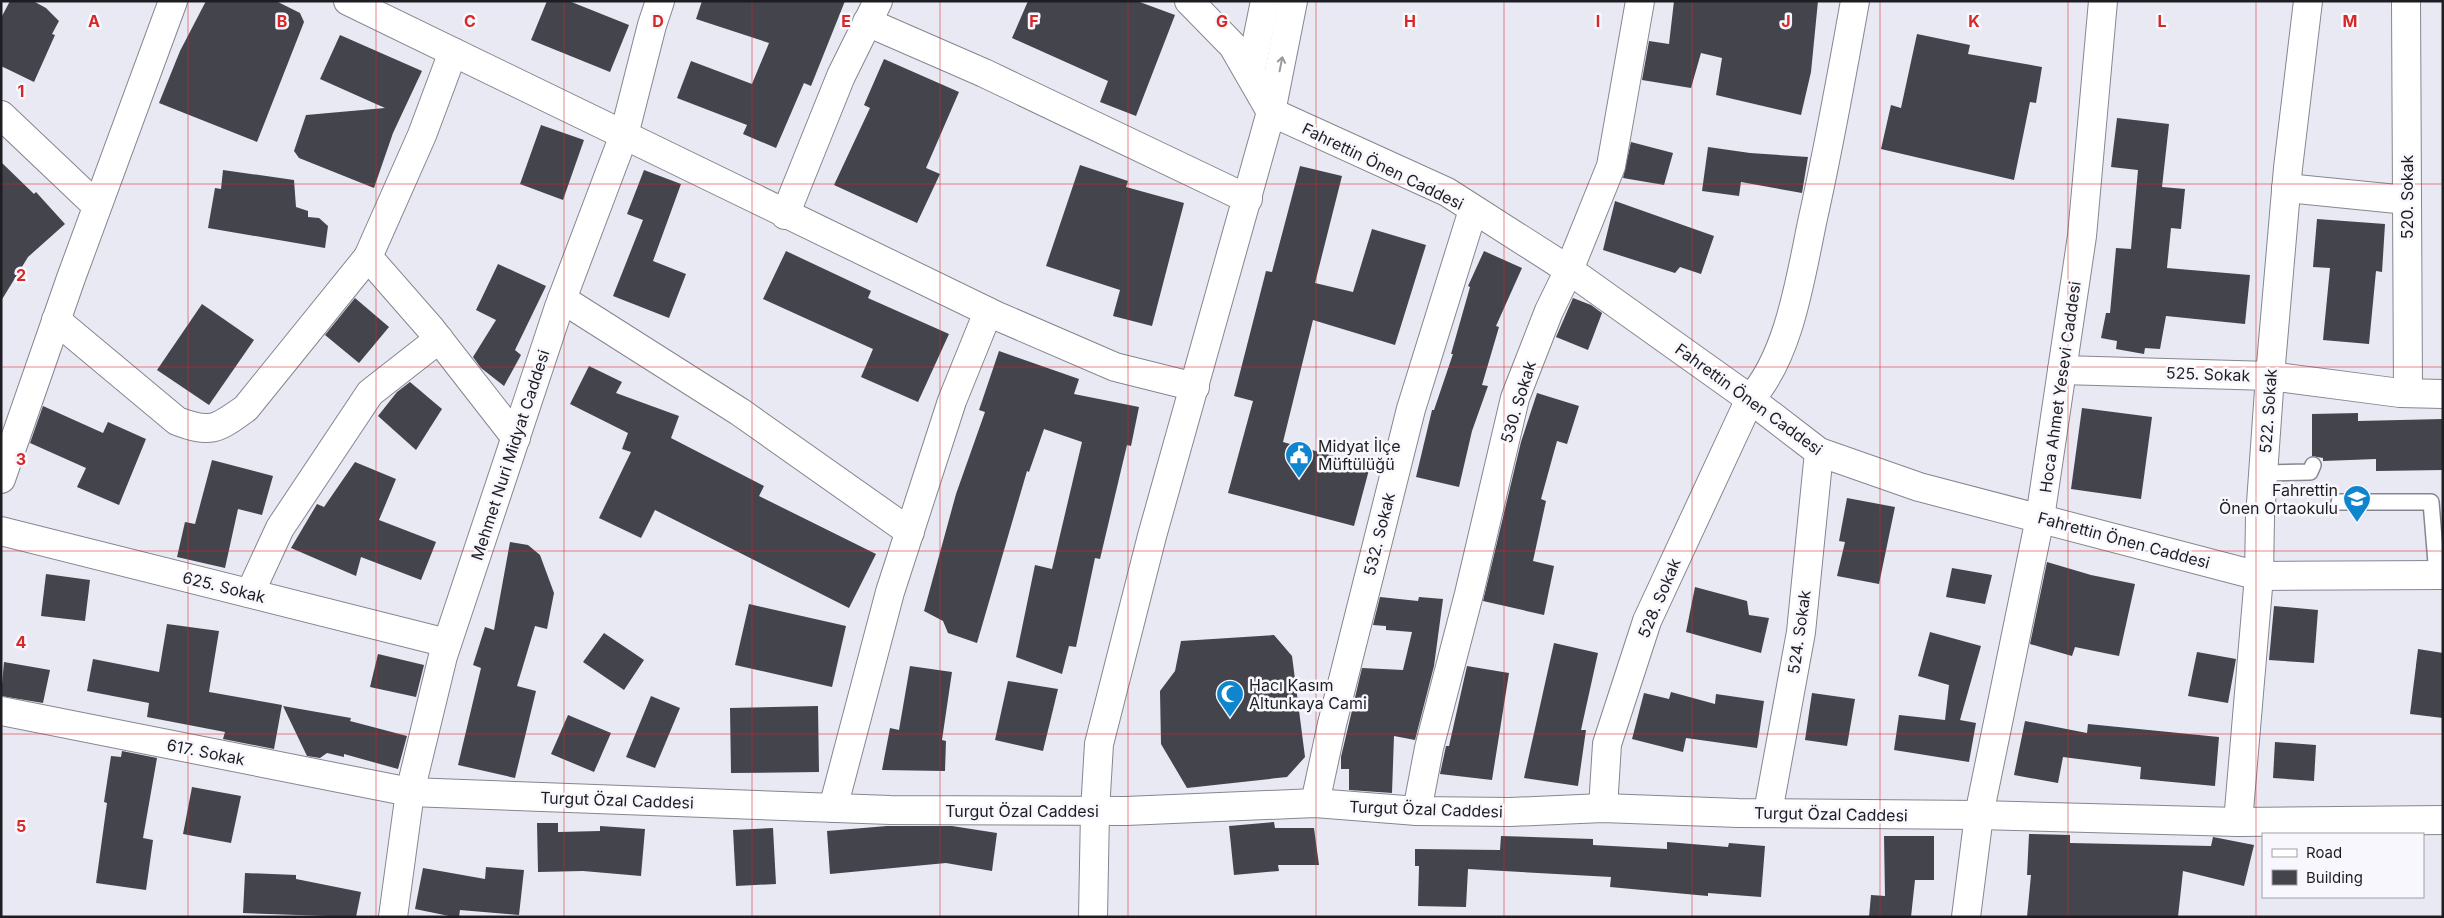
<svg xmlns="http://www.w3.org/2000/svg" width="2444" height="918" viewBox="0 0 2444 918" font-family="Inter,sans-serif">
<rect width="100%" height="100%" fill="#e9e9f4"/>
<g fill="#43444c">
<polygon points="10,1 33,1 46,8 59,21 52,34 55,35 34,82 1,66 1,18"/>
<polygon points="206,1 276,1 300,13 304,22 257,142 159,103 180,51"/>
<polygon points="547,1 569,1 629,25 610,72 531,40"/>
<polygon points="702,1 845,1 811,86 804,83 776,148 743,134 747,125 677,98 691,61 752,84 769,43 696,19"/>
<polygon points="1028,1 1137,1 1175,15 1136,116 1100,102 1108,81 1012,38"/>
<polygon points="1674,1 1818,1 1811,72 1801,115 1716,95 1722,58 1701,53 1691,88 1642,80 1649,41 1669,44"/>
<polygon points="1917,34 1970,45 1968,54 2042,67 2036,103 2030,102 2014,180 1881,149 1891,105 1901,108"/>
<polygon points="340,35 422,71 393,133 374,188 299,158 294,151 306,115 385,108 320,79"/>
<polygon points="884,59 959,92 926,168 940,174 917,223 834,185 870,108 864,105"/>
<polygon points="2117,118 2169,124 2162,187 2185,189 2181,229 2171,228 2167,268 2250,275 2245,324 2166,316 2160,349 2145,348 2144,354 2116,349 2117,341 2101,338 2106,313 2110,313 2116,248 2131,249 2138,170 2111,167"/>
<polygon points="541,125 584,140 563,200 520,184"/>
<polygon points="1631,142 1673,153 1664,185 1623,178"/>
<polygon points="1708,147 1750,153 1808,157 1802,193 1741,182 1739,196 1702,191"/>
<polygon points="1,162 34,194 36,192 65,224 28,257 1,301"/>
<polygon points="1080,165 1128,181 1126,187 1184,203 1152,326 1113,316 1120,290 1046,266"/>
<polygon points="1300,166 1342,176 1315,283 1353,292 1372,229 1426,245 1395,345 1313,320 1283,442 1370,466 1354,526 1228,493 1253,401 1234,396 1266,271 1272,272"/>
<polygon points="223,170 294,180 296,207 308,211 308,217 319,218 328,226 325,248 208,228 215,188 221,189"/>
<polygon points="644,170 681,184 653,261 686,274 669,318 613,296 643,220 627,214"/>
<polygon points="1615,201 1714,236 1701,274 1680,267 1675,273 1603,250"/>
<polygon points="2317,219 2385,224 2382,272 2376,271 2369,344 2323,340 2330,268 2313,267"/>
<polygon points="786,251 871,291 868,298 949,334 918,402 861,377 873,349 763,299"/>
<polygon points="1484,251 1522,268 1496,326 1499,327 1482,385 1488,386 1472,431 1459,487 1416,477 1432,410 1434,410 1453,354 1451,354 1470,287 1468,286"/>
<polygon points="498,264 546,286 515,350 521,355 504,386 481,368 473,357 496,320 476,310"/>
<polygon points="355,298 389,327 359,363 325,335"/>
<polygon points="1573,298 1591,305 1602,313 1588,350 1556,337"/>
<polygon points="202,304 254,340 209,405 157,370"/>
<polygon points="999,351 1079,379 1074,394 1139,407 1131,446 1127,445 1100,559 1095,558 1076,647 1069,646 1062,674 1016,657 1035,565 1052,569 1082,442 1044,429 1029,472 1027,471 977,643 948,633 943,621 924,611 956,494 985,412 979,410"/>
<polygon points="589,366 622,382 616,393 679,416 671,438 764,486 759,496 876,554 849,608 655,510 641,538 599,518 631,452 622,449 628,433 570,404"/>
<polygon points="410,382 442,409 416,450 378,416 397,392"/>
<polygon points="1537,393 1579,406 1567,444 1557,441 1541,499 1546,501 1533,561 1554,566 1544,615 1483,601 1521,442"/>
<polygon points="43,406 103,433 108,422 146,439 119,505 77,487 86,468 30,443"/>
<polygon points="2082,408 2152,417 2141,499 2071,489"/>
<polygon points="2358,413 2358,421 2443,419 2443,470 2376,471 2376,459 2323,461 2323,458 2312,456 2312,414"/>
<polygon points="212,460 273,476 262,515 238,509 225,568 177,557 185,522 195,524"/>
<polygon points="355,462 396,479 379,520 436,542 421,580 361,557 356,576 291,548 317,504 324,507"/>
<polygon points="1847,498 1895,507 1879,584 1837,576 1845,542 1839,541"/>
<polygon points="510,542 528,545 540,555 554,593 547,629 535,626 517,686 536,691 515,778 458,765 481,668 473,665 485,627 494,630"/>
<polygon points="2047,562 2091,575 2135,584 2119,656 2075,647 2072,656 2030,644"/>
<polygon points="1952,568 1992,575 1985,604 1946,597"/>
<polygon points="46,574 90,580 85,621 41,616"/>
<polygon points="1695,587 1747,601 1749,615 1769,618 1761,653 1686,632"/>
<polygon points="1380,597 1418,601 1419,597 1443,599 1434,666 1415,740 1394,736 1392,793 1349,790 1349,769 1341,769 1341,757 1362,668 1403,670 1412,632 1386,630 1386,626 1373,625"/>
<polygon points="749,604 846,626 832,687 735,665"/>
<polygon points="2274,606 2318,610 2314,663 2269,660"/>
<polygon points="167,624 219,631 209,692 282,705 274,749 223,739 225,732 147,717 149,703 87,691 93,659 159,672"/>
<polygon points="1930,632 1981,646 1960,720 1976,723 1969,762 1894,750 1899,715 1945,720 1949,685 1918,676"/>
<polygon points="604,633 644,660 624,690 583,662"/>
<polygon points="1274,635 1292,656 1305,757 1287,777 1187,788 1161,744 1160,691 1175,671 1181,641"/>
<polygon points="1554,643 1598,653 1581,730 1586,730 1578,786 1524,778"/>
<polygon points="2418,649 2443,653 2443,718 2410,714"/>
<polygon points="2197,652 2236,659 2228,703 2188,696"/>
<polygon points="378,654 424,665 416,697 370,687"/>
<polygon points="4,662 50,670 43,703 1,696"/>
<polygon points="910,666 952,672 942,740 946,741 945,771 882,770 890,728 899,730"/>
<polygon points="1467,666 1509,673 1492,780 1440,774 1446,746 1449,746"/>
<polygon points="1008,681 1058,689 1043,751 995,740"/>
<polygon points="1671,692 1715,704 1716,694 1764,701 1757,748 1686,738 1683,752 1632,739 1644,693 1669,699"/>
<polygon points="1812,693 1855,699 1847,746 1805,740"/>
<polygon points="651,696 680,708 655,768 626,757"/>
<polygon points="283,706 351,718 350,721 407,736 398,769 344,754 344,757 327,753 320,758 307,756"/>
<polygon points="818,706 819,772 731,773 730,708"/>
<polygon points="568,715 611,733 594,772 551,754"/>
<polygon points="2025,721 2087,733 2088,724 2219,737 2215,786 2140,779 2141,767 2063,757 2058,783 2014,775"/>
<polygon points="2275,742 2316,745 2314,781 2273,778"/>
<polygon points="122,751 157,758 143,838 153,840 146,890 96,883 107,803 104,802 111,756 121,757"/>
<polygon points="192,787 241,796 231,843 183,834"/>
<polygon points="1274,822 1275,828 1314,828 1319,865 1278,865 1279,871 1234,875 1229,826"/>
<polygon points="537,823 558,823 558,832 600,831 600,826 645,829 641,876 583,871 538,872"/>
<polygon points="887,826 952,826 997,833 992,871 946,863 830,874 827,831"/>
<polygon points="773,828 776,884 736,886 733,830"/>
<polygon points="2029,834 2070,835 2070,843 2211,846 2213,837 2254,845 2244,886 2183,871 2178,917 2027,917 2031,875 2027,875"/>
<polygon points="1501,836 1593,839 1593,845 1667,849 1667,842 1728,847 1729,843 1765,846 1761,897 1708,893 1708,896 1610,887 1611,877 1468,869 1466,907 1418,906 1419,866 1415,866 1415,849 1500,850"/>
<polygon points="1884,836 1934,836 1934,880 1915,880 1911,917 1869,917 1871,895 1885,896"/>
<polygon points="486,867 524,870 519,915 460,910 459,917 454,917 415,909 423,868 485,879"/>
<polygon points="245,873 296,875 296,879 361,892 356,917 243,913"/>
</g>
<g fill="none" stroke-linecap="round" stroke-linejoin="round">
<defs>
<g id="lane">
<polyline points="2263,473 2310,472 2313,465"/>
<polyline points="2339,502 2431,502 2437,575"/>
</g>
<g id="street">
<polyline points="348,1 997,316 1115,367 1195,387"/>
<polyline points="2406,1 2408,393"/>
<polyline points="867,22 984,73 1248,199"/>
<polyline points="1,115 97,206"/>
<polyline points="2286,188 2407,200"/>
<polyline points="785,215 841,76 878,1"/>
<polyline points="368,257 431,329 516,438"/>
<polyline points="562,299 740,412 910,532"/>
<path d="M56,320L177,421C211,434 217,429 246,408L368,257L422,135L453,52"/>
<polyline points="2062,370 2270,376 2400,393 2443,394"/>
<polyline points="1,479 71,278 173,1"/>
<polyline points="1,531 447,643"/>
<polyline points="250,593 280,528 370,393 439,339"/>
<polyline points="1,711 410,792"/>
<polyline points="1315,803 1332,724 1411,409 1473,210"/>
<polyline points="833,808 890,592 952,401 988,312"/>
<path d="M1603,808L1607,744L1647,621L1750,399C1790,356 1801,274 1813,218C1829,146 1842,74 1855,1"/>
<polyline points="1417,811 1429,748 1469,594 1515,398 1549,311 1569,270 1611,166 1640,1"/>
<polyline points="1768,812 1801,632 1819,452"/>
<polyline points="2238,822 2259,576 2260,517 2270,376 2288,168 2308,1"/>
<polyline points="1093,917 1095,811 1099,744 1152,536 1271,112"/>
</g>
<g id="secondary">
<polyline points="1189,1 1233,46 1271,112 1447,192 1569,270 1750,399 1819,452 1919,487 2259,576 2443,575"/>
<polyline points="1250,75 1265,1"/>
<polyline points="1271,112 1293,1"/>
<polyline points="410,792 890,810 1126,811 1315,803 1417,811 1510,812 1603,808 1738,813 1979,815 2238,822 2443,820"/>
<polyline points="393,917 410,792 443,656 559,307 624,135 652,25 660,1"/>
<polyline points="1966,917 1979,815 2040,518 2082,236 2103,1"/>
</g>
</defs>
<use href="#lane" stroke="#868690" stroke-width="18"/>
<use href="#street" stroke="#868690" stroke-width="30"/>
<use href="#secondary" stroke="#868690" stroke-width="30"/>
<use href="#lane" stroke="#fff" stroke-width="15"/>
<use href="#street" stroke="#fff" stroke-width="28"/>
<use href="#secondary" stroke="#fff" stroke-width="28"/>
</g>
<defs><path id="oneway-shaft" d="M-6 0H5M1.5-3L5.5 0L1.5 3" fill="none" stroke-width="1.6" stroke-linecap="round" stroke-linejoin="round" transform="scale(1.25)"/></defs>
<use stroke="#9a9a9c" href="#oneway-shaft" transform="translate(1281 64) rotate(-79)"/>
<path fill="none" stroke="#d62828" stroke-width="1" stroke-opacity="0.55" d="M188,1V917M376,1V917M564,1V917M752,1V917M940,1V917M1128,1V917M1316,1V917M1504,1V917M1692,1V917M1880,1V917M2068,1V917M2256,1V917M1,184H2443M1,367H2443M1,551H2443M1,734H2443"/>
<defs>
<symbol id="civic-pin" viewBox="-11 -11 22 30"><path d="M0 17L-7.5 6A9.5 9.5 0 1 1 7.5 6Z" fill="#0f85ce" stroke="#f7f7fd"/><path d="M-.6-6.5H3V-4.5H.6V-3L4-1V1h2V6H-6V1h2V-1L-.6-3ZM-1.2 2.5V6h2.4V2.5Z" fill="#fff"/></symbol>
<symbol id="school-pin" viewBox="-11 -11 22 30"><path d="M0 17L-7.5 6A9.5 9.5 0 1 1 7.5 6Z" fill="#0f85ce" stroke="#f7f7fd"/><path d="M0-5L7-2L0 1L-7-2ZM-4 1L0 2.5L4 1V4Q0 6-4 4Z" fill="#fff"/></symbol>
<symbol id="mosque-pin" viewBox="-11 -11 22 30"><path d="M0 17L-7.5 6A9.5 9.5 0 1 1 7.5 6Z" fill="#0f85ce" stroke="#f7f7fd"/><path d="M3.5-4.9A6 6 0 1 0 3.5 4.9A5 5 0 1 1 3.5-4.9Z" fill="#fff"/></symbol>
</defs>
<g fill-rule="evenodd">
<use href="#civic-pin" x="1283" y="439" width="32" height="43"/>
<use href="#school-pin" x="2341" y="483" width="32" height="43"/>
<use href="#mosque-pin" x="1214" y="678" width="32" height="43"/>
</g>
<g text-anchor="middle" stroke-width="5" stroke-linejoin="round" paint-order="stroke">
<g font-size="16" fill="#1e1e22" stroke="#f7f7fd">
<text transform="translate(1383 166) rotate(26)" y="6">Fahrettin Önen Caddesi</text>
<text transform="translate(2407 197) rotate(-90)" y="6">520. Sokak</text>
<text transform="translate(2208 374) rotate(2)" y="6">525. Sokak</text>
<text transform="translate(2060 387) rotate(-82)" y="6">Hoca Ahmet Yesevi Caddesi</text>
<text transform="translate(1749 399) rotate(36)" y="6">Fahrettin Önen Caddesi</text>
<text transform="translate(1518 402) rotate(-73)" y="6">530. Sokak</text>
<text transform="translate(2268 411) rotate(-86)" y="6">522. Sokak</text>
<text transform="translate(510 455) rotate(-72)" y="6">Mehmet Nuri Midyat Caddesi</text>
<text transform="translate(1379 534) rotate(-76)" y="6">532. Sokak</text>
<text transform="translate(2124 540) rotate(15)" y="6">Fahrettin Önen Caddesi</text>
<text transform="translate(224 587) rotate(14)" y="6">625. Sokak</text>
<text transform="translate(1659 598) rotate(-67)" y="6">528. Sokak</text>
<text transform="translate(1799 632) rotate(-82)" y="6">524. Sokak</text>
<text transform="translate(206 752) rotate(11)" y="6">617. Sokak</text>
<text transform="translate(617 800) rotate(2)" y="6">Turgut Özal Caddesi</text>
<text transform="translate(1426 809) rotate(2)" y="6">Turgut Özal Caddesi</text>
<text x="1022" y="817">Turgut Özal Caddesi</text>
<text transform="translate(1831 814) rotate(1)" y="6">Turgut Özal Caddesi</text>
</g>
<g font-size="16" fill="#1e1e22" stroke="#f7f7fd" text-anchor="start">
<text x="1318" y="452">Midyat İlçe<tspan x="1318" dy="18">Müftülüğü</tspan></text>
<text x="2338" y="496" text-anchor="end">Fahrettin<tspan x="2338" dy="18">Önen Ortaokulu</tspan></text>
<text x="1249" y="691">Hacı Kasım<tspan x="1249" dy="18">Altunkaya Cami</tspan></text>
</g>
</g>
<g font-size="16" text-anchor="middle" font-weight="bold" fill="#d62828" stroke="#f7f7fd" stroke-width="5" stroke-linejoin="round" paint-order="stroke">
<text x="94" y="27">A</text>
<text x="282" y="27">B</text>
<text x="470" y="27">C</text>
<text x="658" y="27">D</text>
<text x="846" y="27">E</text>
<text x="1034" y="27">F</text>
<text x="1222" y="27">G</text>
<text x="1410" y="27">H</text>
<text x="1598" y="27">I</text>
<text x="1786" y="27">J</text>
<text x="1974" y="27">K</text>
<text x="2162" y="27">L</text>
<text x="2350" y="27">M</text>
<text x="21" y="97">1</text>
<text x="21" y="281">2</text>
<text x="21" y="465">3</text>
<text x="21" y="648">4</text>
<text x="21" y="832">5</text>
</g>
<rect width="2444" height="918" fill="none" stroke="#1e1e22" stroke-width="5"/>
<rect x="2262" y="833" width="162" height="65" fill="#f7f7fd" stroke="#a0a0a5"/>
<rect x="2272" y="849" width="25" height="8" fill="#ffffff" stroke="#a0a0a5"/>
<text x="2306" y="858" font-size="15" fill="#1e1e22">Road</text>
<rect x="2272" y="870" width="25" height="15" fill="#43444c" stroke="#a0a0a5"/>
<text x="2306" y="883" font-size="15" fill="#1e1e22">Building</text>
</svg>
